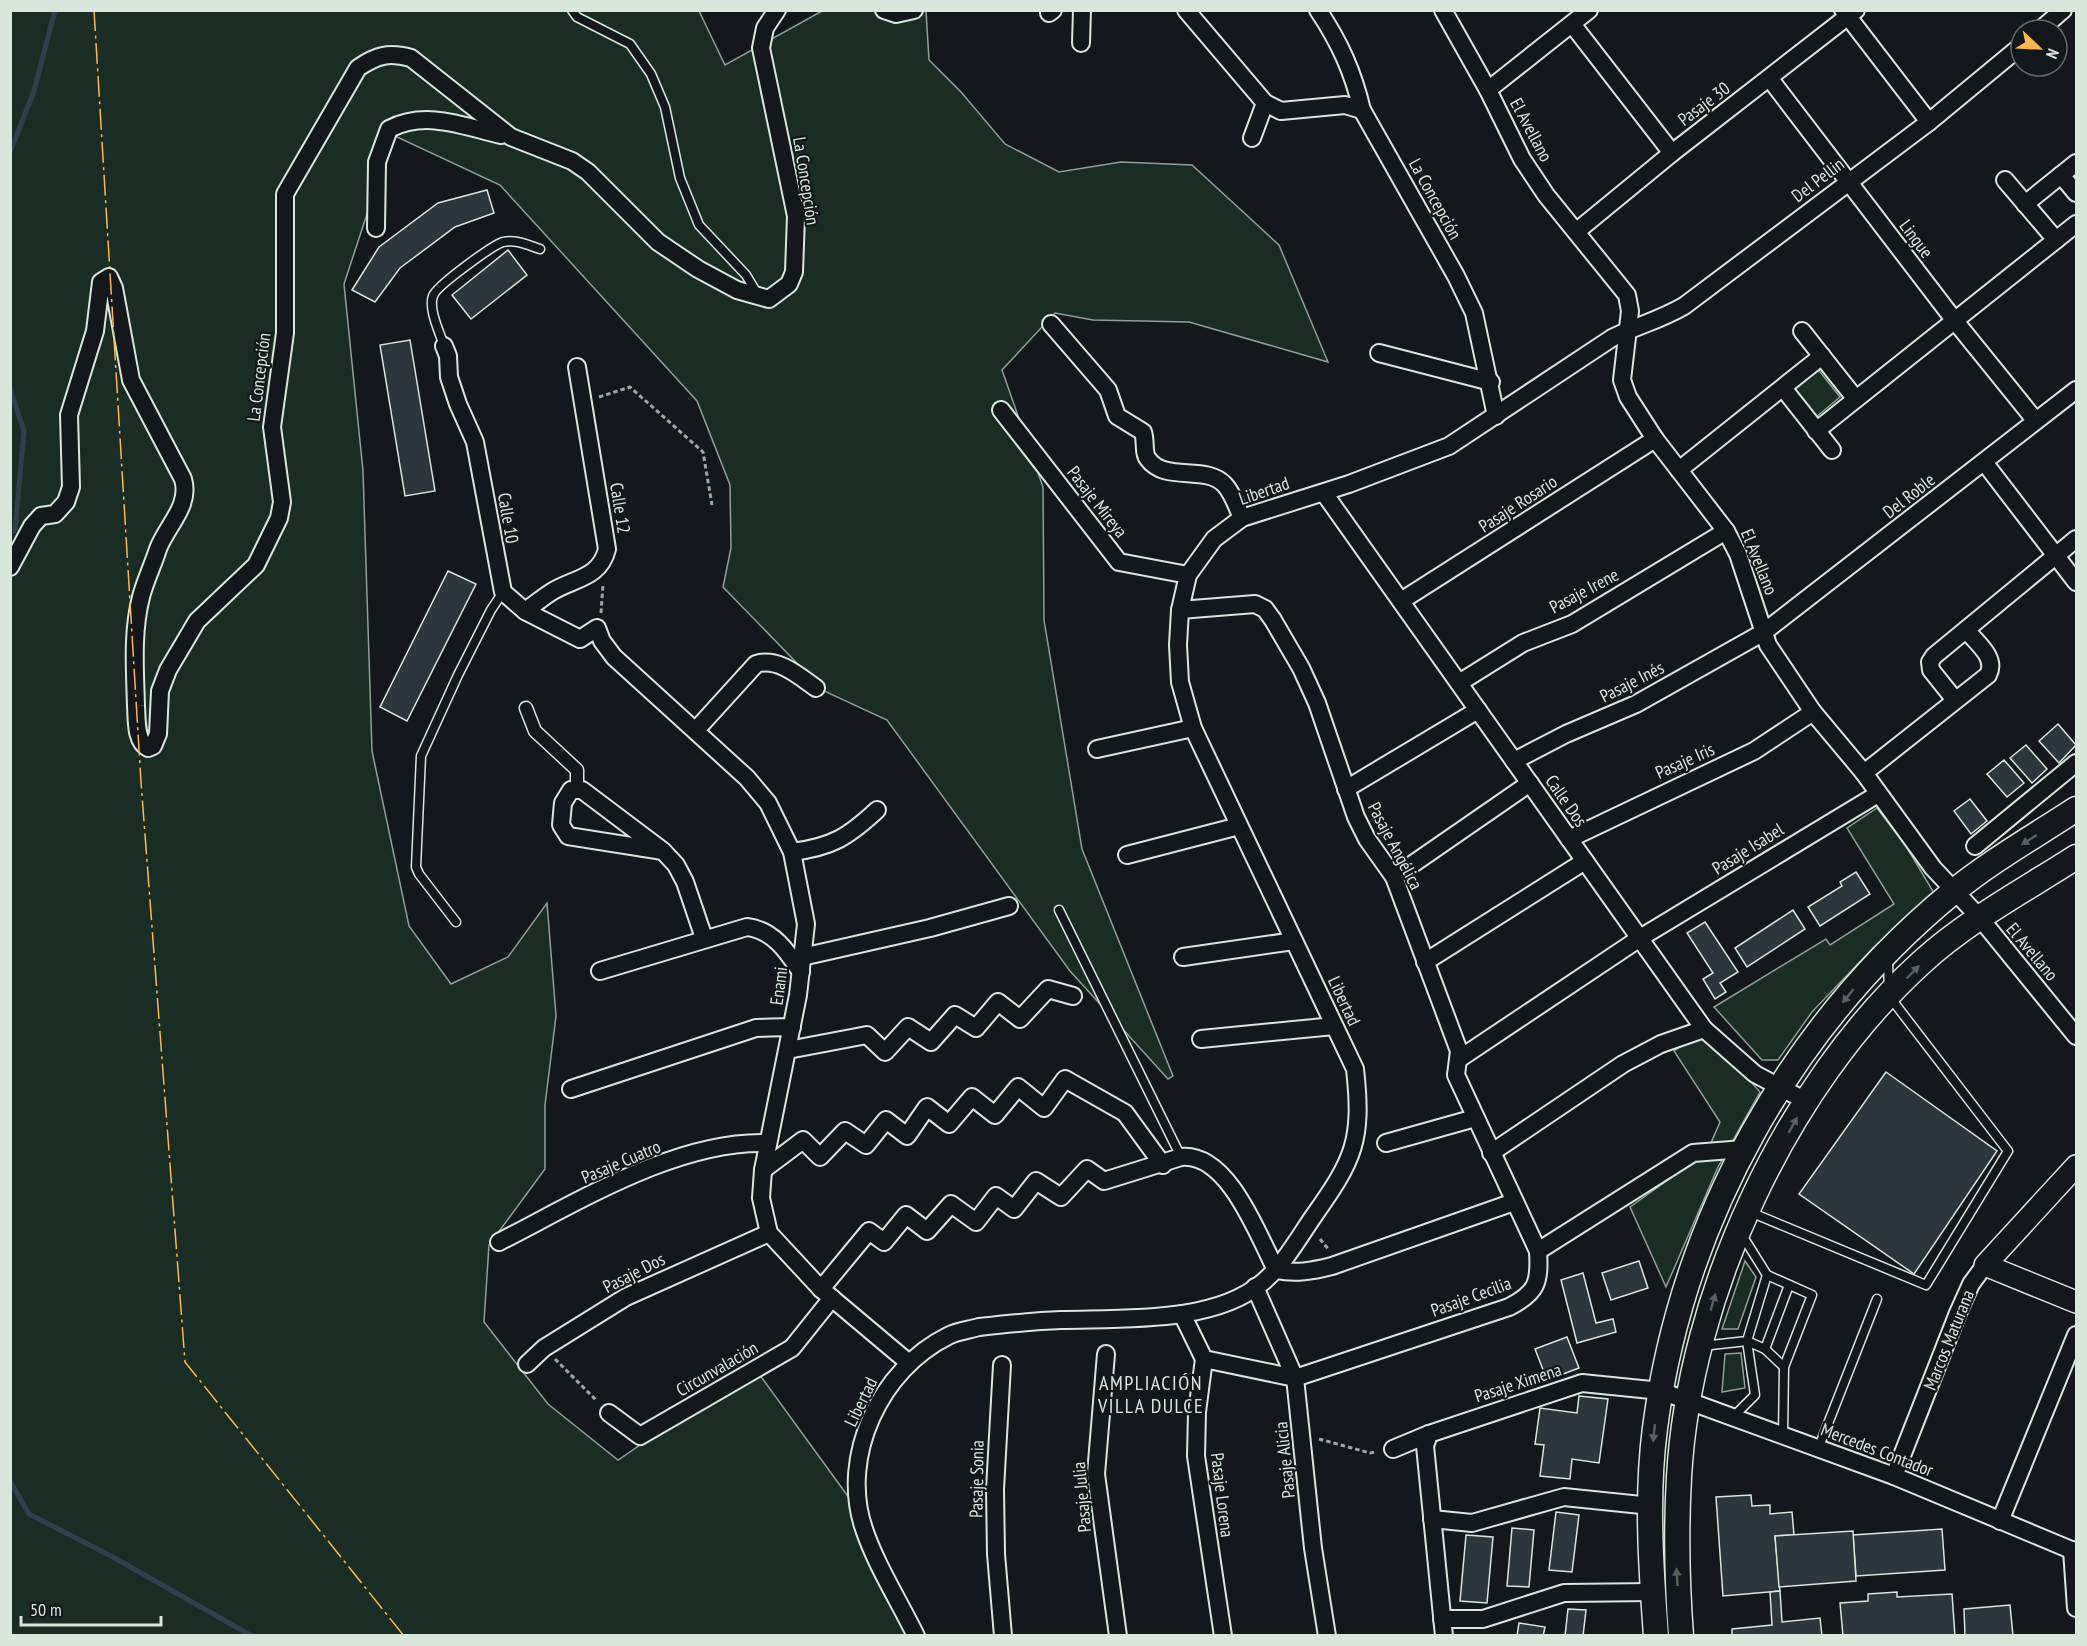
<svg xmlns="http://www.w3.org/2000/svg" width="2087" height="1646" viewBox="0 0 2087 1646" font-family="'PT Sans Narrow',sans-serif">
<rect width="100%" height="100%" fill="#14181c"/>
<g fill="#1a2d24" stroke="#939e99" stroke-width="1.5">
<polygon points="11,11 699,11 725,65 822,11 926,11 929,60 961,92 1005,144 1059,172 1121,162 1192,165 1279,245 1328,362 1189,322 1093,320 1055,313 1002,370 1043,487 1044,620 1082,849 1173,1076 1168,1079 1070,971 887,720 824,691 723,587 731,548 730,485 697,401 500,185 393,135 344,284 363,471 372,751 409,926 451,984 508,957 547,903 556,1016 545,1105 545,1169 489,1245 484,1322 548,1404 618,1460 754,1367 855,1506 915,1635 11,1636"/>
<polygon points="1817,368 1840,397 1815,418 1791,389"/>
<polygon points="1877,808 1906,846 1934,893 1874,947 1812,1012 1778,1060 1762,1060 1714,1007 1826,939 1830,945 1894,904 1847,828"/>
<polygon points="1704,1030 1760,1092 1718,1167 1666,1287 1630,1207 1707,1152 1720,1122 1674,1051"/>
<polygon points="1745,1261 1756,1277 1738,1329 1722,1329"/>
<polygon points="1741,1353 1745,1388 1722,1392 1725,1354"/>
</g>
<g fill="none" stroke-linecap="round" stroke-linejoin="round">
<g stroke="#2f3f4d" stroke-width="5">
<polyline points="10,152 34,91 55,10"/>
<polyline points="10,389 24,431 15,531"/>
<polyline points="10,1481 29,1514 111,1556 252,1636"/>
</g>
</g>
<g fill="#2c363c" stroke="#d8e6dc" stroke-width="1.5">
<polygon points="487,190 494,213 455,227 400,268 375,302 352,290 379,247 438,203"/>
<polygon points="508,250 527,275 471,319 452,295"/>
<polygon points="410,340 435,491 405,496 380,345"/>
<polygon points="448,571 476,584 407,721 380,707"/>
<polygon points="2058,724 2076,745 2059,763 2039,741"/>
<polygon points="2026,745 2047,769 2032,783 2010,758"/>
<polygon points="2004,760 2024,783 2007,797 1987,774"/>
<polygon points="1970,799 1987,821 1971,834 1954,811"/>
<polygon points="1856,872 1870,894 1820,926 1808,907 1842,886 1840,882"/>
<polygon points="1793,910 1805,929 1747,967 1735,948"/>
<polygon points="1705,922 1738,972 1720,983 1726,992 1715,999 1703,979 1713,973 1687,933"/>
<polygon points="1886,1072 1997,1151 1914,1274 1799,1194"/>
<polygon points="1639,1261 1648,1288 1611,1300 1602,1273"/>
<polygon points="1583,1273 1596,1323 1613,1319 1616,1332 1577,1343 1561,1280"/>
<polygon points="1567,1337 1579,1368 1547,1380 1535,1349"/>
<polygon points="1579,1396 1608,1399 1599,1463 1572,1459 1570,1479 1540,1476 1544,1445 1535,1444 1540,1408 1577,1413"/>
<polygon points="1751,1495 1752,1506 1770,1505 1770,1514 1792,1512 1794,1535 1775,1536 1780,1591 1723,1596 1716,1497"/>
<polygon points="1556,1512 1579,1515 1572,1572 1549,1570"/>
<polygon points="1512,1528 1534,1530 1529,1587 1507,1586"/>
<polygon points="1942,1529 1945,1570 1856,1576 1853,1535"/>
<polygon points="1853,1531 1856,1581 1779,1587 1775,1536"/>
<polygon points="1466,1535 1493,1537 1487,1603 1460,1601"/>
<polygon points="1780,1591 1782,1622 1820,1618 1822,1636 1732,1636 1732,1629 1772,1625 1770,1592"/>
<polygon points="1897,1592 1897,1597 1952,1594 1955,1636 1843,1636 1840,1603 1868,1601 1868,1594"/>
<polygon points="2010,1605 2013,1636 1965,1636 1964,1609"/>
<polygon points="1568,1609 1586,1610 1583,1636 1565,1636"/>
<polygon points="1519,1623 1545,1627 1543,1636 1517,1636"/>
</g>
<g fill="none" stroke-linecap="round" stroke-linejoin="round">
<defs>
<g id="service">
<polyline points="572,10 577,17 630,44 651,74 665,107 680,178 699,225 746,275 758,295"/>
<path d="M444,346C440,333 428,309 433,296C436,286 493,245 503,242C515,239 528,245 540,249"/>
<polyline points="1059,910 1181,1157"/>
<polyline points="456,922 419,874 416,867 421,756 458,675 491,610 503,592"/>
<polyline points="1750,1212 1926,1285 2008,1151 1889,996 1888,960"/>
<polyline points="1767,1275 1812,1295 1784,1367 1783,1436"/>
<polyline points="1747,1341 1765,1349 1789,1285"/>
<polyline points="1702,1346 1747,1341 1767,1275 1742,1235"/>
<polyline points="1765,1349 1784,1367"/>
<polyline points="1733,1417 1755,1395 1747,1341"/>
<polyline points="1818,1449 1877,1299"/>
</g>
<polyline id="pedestrian" points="526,708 535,731 577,770 577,788"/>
<g id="minor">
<polyline points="884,10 896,14 914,10"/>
<polyline points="1186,10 1265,103 1281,111 1345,105 1362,110"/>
<path d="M1318,10C1340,43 1353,72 1362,110L1456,276L1474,313L1496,416"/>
<polyline points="1443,10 1488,90 1522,159 1546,195 1627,295 1630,311 1622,380 1628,397 1655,439 1726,531 1738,554 1768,645 1813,712 1864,773 1933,868 1980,918 2076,1036"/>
<polyline points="1843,10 1929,122"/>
<polyline points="1049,13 1053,10"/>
<polyline points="1572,24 1672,153"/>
<polyline points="2040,30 2063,10"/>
<polyline points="1081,43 1082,10"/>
<polyline points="1770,79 1955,321 2035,420"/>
<polyline points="1488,90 1589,10"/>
<polyline points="1252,138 1265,103"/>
<polyline points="2061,175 2076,193"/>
<polyline points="2005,180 2056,240"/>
<polyline points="2025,204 2076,163"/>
<path d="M376,228L377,162L389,129C426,110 463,126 501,135"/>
<polyline points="1577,231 1672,153 1856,10"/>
<path d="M1051,324L1108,390L1117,416L1143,432C1146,440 1143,453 1148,459C1165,483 1206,464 1225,485C1233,494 1237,507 1242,518"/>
<polyline points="1802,331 1855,398"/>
<polyline points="444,346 448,356 449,377 458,404 475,442 503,592 525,611 580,639 597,628 602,641 614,657 747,778 768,803 792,852 806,924 798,995 763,1170 761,1198 769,1233 821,1289 909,1363"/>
<polyline points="1379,353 1491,382"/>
<polyline points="1783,388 1832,450"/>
<polyline points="1001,410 1119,562 1188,575"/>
<polyline points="1816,431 2076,224"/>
<polyline points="1984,462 2076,582"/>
<polyline points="1679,470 1822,356"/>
<polyline points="1324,493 1704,1029 1755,1074 1806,1101"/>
<path d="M10,567L32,526L41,516L55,514L66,502L71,487L69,415L95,331L101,282L109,277L114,288L131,380L183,479C191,506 167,525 158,549C153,565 145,581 141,597C132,632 135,670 136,706C137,719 135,741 148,748L153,746L158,734L160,691L168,670L197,621L256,565L279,518L282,502L272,427L285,333V194L358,68C377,55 389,52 411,58L511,137L572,161L588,172L658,242L698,269L737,290L769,299L789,284L794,272L796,216L761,48L765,28L777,10"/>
<polyline points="1401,601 1655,439"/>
<path d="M1180,610L1255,604L1265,609L1273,620L1301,668L1317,703L1356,817L1367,839L1394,877L1459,1051L1456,1075L1538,1251C1540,1282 1537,1293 1509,1307L1295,1378L1204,1359L1197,1412L1196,1456L1223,1636"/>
<path d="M525,611C534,605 543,597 553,591C575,578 600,578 607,549L577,367"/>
<polyline points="1459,683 1523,643 1572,624 1726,531"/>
<polyline points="1955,700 1931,670 1930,662 1934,656 2076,539"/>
<path d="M696,730L756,664C778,657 799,676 816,688"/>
<polyline points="1097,749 1193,728"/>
<polyline points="1514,761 1566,734 1636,704 1764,632 2076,390"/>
<path d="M1864,773L1988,675C1997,658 1978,644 1967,631"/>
<polyline points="1346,789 1478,710"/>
<polyline points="1569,839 1754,751 1813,712"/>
<polyline points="1975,846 2076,763"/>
<polyline points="663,851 582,790 571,790 563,803 561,825 568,836 663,851 676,865 685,882 704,938"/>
<path d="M792,852C832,847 848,837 877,810"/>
<polyline points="1127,855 1239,826"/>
<polyline points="1394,877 1530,783"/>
<polyline points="802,957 930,928 1009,906"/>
<polyline points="1183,957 1294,941"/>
<polyline points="1425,962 1585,861"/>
<path d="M600,971L747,927C773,930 787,951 801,972"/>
<polyline points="1201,1039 1334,1026"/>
<polyline points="788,1050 867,1035 885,1052 908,1027 931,1042 955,1015 976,1028 998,1002 1020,1019 1048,989 1073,996"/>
<polyline points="1459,1059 1640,938 1878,794"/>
<polyline points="571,1089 756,1028 792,1027"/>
<polyline points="1386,1143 1475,1118"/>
<polyline points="1491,1153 1623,1064 1661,1044 1704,1029"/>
<polyline points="763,1170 803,1140 820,1157 845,1131 866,1145 886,1120 907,1136 927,1107 949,1124 972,1097 995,1115 1018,1087 1044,1108 1065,1079 1125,1113 1163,1165"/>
<path d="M499,1242C578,1202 677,1140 767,1143"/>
<polyline points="1538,1251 1693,1153 1744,1149"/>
<polyline points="1255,1287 1295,1378 1313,1548 1327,1636"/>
<path d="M821,1289L869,1231L884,1242L906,1215L927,1231L951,1204L976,1222L996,1196L1014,1209L1036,1181L1061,1197L1087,1169L1104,1181L1181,1157C1228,1152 1258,1235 1276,1270C1296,1274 1312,1271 1332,1266L1514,1202"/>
<polyline points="1182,1314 1204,1359"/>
<polyline points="1106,1354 1096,1474 1118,1636"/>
<polyline points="527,1364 544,1348 626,1297 769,1233"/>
<polyline points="1002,1365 995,1489 996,1554 1003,1636"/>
<polyline points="609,1413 640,1436 792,1348 832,1298"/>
<polyline points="1429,1434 1425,1446 1444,1636"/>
<polyline points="1393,1449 1429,1434 1582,1383 1661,1391 1894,1476 2076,1552"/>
<polyline points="1894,1476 1958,1313 1971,1284 1985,1265"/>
<polyline points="1432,1519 1472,1523 1564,1497 1651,1506"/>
<polyline points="2000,1521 2076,1335"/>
<polyline points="2072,1550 2076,1608"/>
<polyline points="1442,1619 1483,1619 1564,1593 1654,1592"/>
<path d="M916,1636C899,1601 876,1565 864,1529C839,1456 881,1369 948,1336C957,1331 969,1330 979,1327C1006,1324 1033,1321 1061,1320C1122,1318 1214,1324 1263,1282C1284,1264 1298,1239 1313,1217C1354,1159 1363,1141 1355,1069L1193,728L1180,682L1178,645L1180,610L1188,575L1214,539L1242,518L1349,484L1449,446L1612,338C1636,326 1660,320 1684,306L1929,122L2021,46"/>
</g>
<polyline id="tertiary" points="2076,1166 1985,1265 2076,1302"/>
<g id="secondary">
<path d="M1656,1636C1651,1568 1646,1496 1655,1428C1682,1220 1791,1025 1953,892C1991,861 2035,836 2076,809"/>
<path d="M1681,1636C1677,1583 1676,1530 1679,1477C1689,1295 1786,1085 1922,962C1968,920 2025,890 2076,857"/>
</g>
</defs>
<use href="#service" stroke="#d8e6dc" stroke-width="11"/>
<use href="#pedestrian" stroke="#d8e6dc" stroke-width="15"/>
<use href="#minor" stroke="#d8e6dc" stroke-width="20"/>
<use href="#tertiary" stroke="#d8e6dc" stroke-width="24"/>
<use href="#secondary" stroke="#d8e6dc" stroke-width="27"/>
<g stroke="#9da8a2" stroke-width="3" stroke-dasharray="4.5 3" stroke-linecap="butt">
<polyline points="599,397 630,387 703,452 712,505"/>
<polyline points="601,613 603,584"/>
<polyline points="1320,1239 1329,1250"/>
<polyline points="555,1359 597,1401"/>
<polyline points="1319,1439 1370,1453 1376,1452"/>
</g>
<use href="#service" stroke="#14181c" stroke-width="8"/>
<use href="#pedestrian" stroke="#14181c" stroke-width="12"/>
<use href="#minor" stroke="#14181c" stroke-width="16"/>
<use href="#tertiary" stroke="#14181c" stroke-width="21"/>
<use href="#secondary" stroke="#14181c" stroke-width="24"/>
<polyline stroke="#ffb74d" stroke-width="1.5" stroke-dasharray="21 4.5 3 4.5" stroke-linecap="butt" points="94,10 141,782 185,1362 404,1636"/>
</g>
<defs><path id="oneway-solid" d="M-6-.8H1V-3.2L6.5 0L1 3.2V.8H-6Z" transform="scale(1.5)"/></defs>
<g fill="#59605f">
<use href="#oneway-solid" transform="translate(2029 840) rotate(147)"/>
<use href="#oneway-solid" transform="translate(1913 972) rotate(-45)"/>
<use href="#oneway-solid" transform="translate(1848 996) rotate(129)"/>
<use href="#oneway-solid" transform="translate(1793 1125) rotate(-61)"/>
<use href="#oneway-solid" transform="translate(1713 1302) rotate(-74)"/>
<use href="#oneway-solid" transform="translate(1654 1433) rotate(96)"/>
<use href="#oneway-solid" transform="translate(1677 1577) rotate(-93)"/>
</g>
<g text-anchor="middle" stroke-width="4.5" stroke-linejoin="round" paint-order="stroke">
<g font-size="18" fill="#d8e6dc" stroke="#14181c">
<text transform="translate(1704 104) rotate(-37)" y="6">Pasaje 30</text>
<text transform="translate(1531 130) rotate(62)" y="6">El Avellano</text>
<text transform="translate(1818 180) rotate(-37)" y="6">Del Pellin</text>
<text transform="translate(806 181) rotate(81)" y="6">La Concepción</text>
<text transform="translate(1435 199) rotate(61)" y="6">La Concepción</text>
<text transform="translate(1916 239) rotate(53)" y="6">Lingue</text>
<text transform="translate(259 377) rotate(-83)" y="6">La Concepción</text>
<text transform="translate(1264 491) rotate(-19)" y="6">Libertad</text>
<text transform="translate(1909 496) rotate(-38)" y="6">Del Roble</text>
<text transform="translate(1097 502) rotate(52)" y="6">Pasaje Mireya</text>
<text transform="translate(1518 504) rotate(-33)" y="6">Pasaje Rosario</text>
<text transform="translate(620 508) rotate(81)" y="6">Calle 12</text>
<text transform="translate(508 518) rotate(80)" y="6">Calle 10</text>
<text transform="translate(1759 562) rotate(68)" y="6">El Avellano</text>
<text transform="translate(1584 591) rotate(-28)" y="6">Pasaje Irene</text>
<text transform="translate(1632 682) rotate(-27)" y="6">Pasaje Inés</text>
<text transform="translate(1685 761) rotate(-24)" y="6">Pasaje Iris</text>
<text transform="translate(1566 801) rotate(55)" y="6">Calle Dos</text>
<text transform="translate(1395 846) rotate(62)" y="6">Pasaje Angélica</text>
<text transform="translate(1748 849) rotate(-32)" y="6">Pasaje Isabel</text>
<text transform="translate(2032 952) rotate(50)" y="6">El Avellano</text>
<text transform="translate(779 986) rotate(-83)" y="6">Enami</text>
<text transform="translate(1344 1001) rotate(65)" y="6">Libertad</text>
<text transform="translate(621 1162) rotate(-23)" y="6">Pasaje Cuatro</text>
<text transform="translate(634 1273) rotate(-27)" y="6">Pasaje Dos</text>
<text transform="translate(1471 1297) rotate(-20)" y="6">Pasaje Cecilia</text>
<text transform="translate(1949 1340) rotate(-68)" y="6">Marcos Maturana</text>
<text transform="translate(717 1369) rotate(-30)" y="6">Circunvalación</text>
<text transform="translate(1518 1383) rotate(-18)" y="6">Pasaje Ximena</text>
<text transform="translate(861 1402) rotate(-64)" y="6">Libertad</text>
<text transform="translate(1877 1450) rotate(21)" y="6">Mercedes Contador</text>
<text transform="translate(1285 1460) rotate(-96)" y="6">Pasaje Alicia</text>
<text transform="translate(977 1479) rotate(-89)" y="6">Pasaje Sonia</text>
<text transform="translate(1222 1495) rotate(83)" y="6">Pasaje Lorena</text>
<text transform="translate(1082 1497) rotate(-95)" y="6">Pasaje Julia</text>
</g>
<g font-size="20" letter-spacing="1.5" fill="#d8e6dc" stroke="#14181c">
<text x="1151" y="1390">AMPLIACIÓN<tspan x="1151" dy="23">VILLA DULCE</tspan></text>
</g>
</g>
<rect width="2087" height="1646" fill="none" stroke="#d8e6dc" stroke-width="24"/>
<g transform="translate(2039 48) rotate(113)"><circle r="28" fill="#14181c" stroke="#626a69" stroke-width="1.5"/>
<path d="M0-4.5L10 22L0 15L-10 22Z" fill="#ffb74d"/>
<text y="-9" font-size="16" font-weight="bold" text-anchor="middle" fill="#d8e6dc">N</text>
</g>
<path d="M21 1616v9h140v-9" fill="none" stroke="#d8e6dc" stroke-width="3"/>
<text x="30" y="1616" font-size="18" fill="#d8e6dc" stroke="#14181c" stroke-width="4.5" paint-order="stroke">50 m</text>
</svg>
